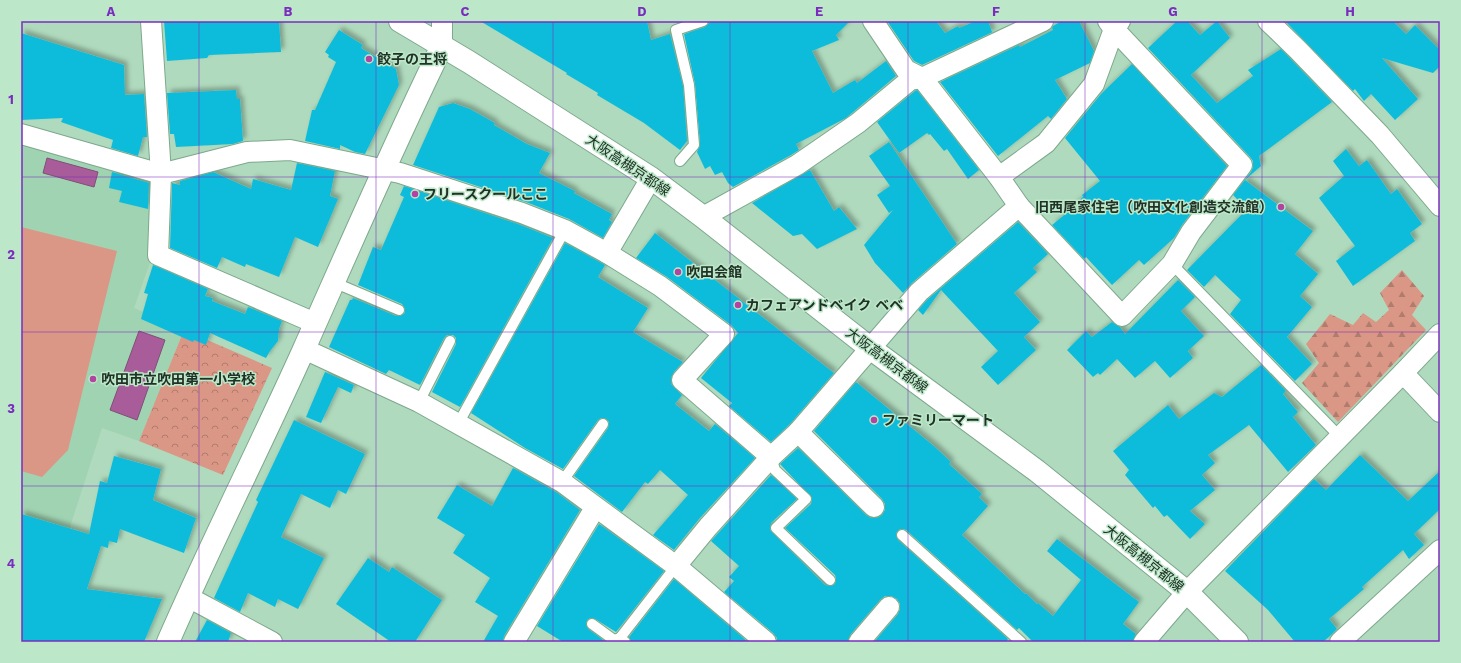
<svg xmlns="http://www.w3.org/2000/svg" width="1461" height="663" viewBox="0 0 1461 663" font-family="'Work Sans','Noto Sans JP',sans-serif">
<defs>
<pattern id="forest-firs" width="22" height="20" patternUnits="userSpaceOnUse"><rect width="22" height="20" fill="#da9786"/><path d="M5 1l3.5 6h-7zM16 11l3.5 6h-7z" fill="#b07c6d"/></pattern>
<pattern id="park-crowns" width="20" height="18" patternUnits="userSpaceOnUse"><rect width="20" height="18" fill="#da9786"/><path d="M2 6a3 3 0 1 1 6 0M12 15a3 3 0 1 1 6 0" fill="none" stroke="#b07c6d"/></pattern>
<filter id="shadow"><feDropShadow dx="3.5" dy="-3.5" stdDeviation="2" flood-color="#0004"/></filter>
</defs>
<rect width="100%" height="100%" fill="#afdabd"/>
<polygon fill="#a0d3b1" points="21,141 151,177 152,257 134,308 184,330 139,441 102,428 44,607 21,601"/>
<polygon fill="url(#forest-firs)" points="1402,270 1424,296 1412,315 1426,330 1338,422 1302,383 1319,363 1306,344 1330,314 1353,325 1363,313 1376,322 1389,310 1380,293"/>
<polygon fill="url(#park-crowns)" points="184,330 272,368 223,475 139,441"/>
<polygon fill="#da9786" points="21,227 117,251 68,450 42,477 21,471"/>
<g fill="#a95c9a" stroke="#804f77">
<polygon points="47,158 98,172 94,187 43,173"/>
<polygon points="139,331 165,340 137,420 110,410"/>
</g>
<g fill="#11bcdb" filter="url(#shadow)">
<polygon points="164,21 279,21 281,52 209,55 207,58 167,61"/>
<polygon points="480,21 647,21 651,40 670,34 683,86 687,141 680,150 644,123 597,95 598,93 566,74 567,73"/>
<polygon points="716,21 850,21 836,35 839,40 812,51 833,93 855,80 857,83 886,61 896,76 846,118 796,144 799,150 791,155 733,187 728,183 722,172 715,175 710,166 705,169 697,152 700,144 695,84 684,34 705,27 709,23"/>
<polygon points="887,21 936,21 945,33 958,26 959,28 976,21 988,21 992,32 995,31 922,65 914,61"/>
<polygon points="1062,21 1079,21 1094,51 1090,63 1055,80 1067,99 1051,119 1048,116 998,156 940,82 1019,45 1020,47 1053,30 1052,28 1053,26"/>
<polygon points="1177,21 1187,21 1200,35 1217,21 1230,38 1191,75 1217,103 1253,76 1248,70 1281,49 1332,102 1259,156 1261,166 1245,180 1313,231 1295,254 1318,274 1300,296 1312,307 1287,337 1312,364 1295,381 1230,314 1241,300 1215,275 1204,287 1187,270 1247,209 1233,195 1251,172 1253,167 1253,161 1250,157 1148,48"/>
<polygon points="1285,21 1393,21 1406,34 1415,25 1440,50 1440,66 1433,73 1382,58 1418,99 1395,120 1371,94 1364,101 1355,89 1353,91"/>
<polygon points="339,30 363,45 361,48 396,69 399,85 365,154 355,152 340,145 340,149 305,141 312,110 315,110 336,62 328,57 329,55 325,52"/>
<polygon points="21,33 124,65 125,95 144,94 147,137 143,137 138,156 111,148 113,140 61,122 63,118 21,120"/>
<polygon points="1132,64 1227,166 1182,225 1174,238 1144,265 1139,260 1112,285 1086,257 1084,259 1052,225 1074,207 1073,206 1083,197 1082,195 1100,181 1065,138 1101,94"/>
<polygon points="236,90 237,99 240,99 243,141 233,144 176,147 174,134 170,134 167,93"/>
<polygon points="917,90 979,170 968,179 947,149 944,151 930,134 929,135 927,133 899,153 877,122 915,91"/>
<polygon points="453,103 470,109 495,123 494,125 527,144 550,153 539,173 575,191 574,193 612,214 609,220 612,222 603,238 569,219 526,202 413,165 439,107"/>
<polygon points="889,142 957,244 912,283 903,293 875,263 864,245 893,210 889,213 877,195 890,186 869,156"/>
<polygon points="1346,149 1359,166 1367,160 1391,194 1397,189 1422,224 1410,233 1415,241 1353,286 1336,261 1355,246 1319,198 1344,176 1333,161"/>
<polygon points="297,163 335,171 330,196 338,199 318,247 295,237 279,277 246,264 245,267 222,257 217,268 170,248 172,183 180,185 180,181 213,172 251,189 253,179 291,190"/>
<polygon points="810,170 834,211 839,207 857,229 817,249 802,234 793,236 752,203"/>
<polygon points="112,172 149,183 148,209 119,202 122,191 109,188"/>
<polygon points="404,186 518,224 553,238 460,407 432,392 456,344 456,338 453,335 447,335 444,338 420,385 389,370 386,374 329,347 350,300 352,300 353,298 396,316 400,316 405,313 405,309 402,304 358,285 373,247 381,250 404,197 400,195"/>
<polygon points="1018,222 1048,254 1033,268 1037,272 1014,293 1040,322 1024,337 1036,350 998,385 981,367 998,351 941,290 923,315 918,310 927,300"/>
<polygon points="655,233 834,373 790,424 771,442 729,406 732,403 701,378 738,333 731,325 667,277 636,258"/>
<polygon points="565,243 605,265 598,277 648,308 633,332 683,362 674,372 671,378 671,384 682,395 675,404 709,431 715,424 755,458 699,519 674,550 653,535 688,495 660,470 648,484 645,482 622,512 574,476 608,428 609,422 606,419 601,418 598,420 563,469 525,448 471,413"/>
<polygon points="153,265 208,289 205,296 213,298 212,301 245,314 248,307 282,321 279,329 278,341 270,351 266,358 210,333 206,345 194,340 193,342 141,319 148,294 144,293"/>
<polygon points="1178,280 1195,297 1181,311 1204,336 1188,351 1193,358 1170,378 1155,361 1135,378 1117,359 1100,375 1098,373 1093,377 1067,350 1086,331 1092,337 1112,322 1120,327 1125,334"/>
<polygon points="1261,365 1286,391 1283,394 1298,412 1293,417 1316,445 1288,472 1249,425 1208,455 1215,463 1202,475 1215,490 1190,511 1205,524 1190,539 1167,515 1164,517 1155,506 1153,508 1125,475 1129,470 1113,451 1168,405 1179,419 1214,393 1222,397"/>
<polygon points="325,372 354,385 351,393 338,387 321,423 306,417"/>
<polygon points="856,382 935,447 951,462 949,464 982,494 979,497 988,506 962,535 1025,594 1026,593 1037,604 1038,603 1053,616 1081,580 1047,551 1057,539 1139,602 1123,624 1136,634 1133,642 1033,642 1019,628 1017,630 906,530 903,529 900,529 896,533 898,540 1008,639 1006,642 874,642 898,614 900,609 900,604 897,599 891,596 885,596 880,600 850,635 848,642 777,642 777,638 773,633 724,592 734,581 729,577 739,566 711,541 771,475 797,499 771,523 770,530 825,585 831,586 835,584 836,579 835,575 785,528 811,504 812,498 780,464 798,448 866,515 871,518 877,518 882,515 885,510 885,504 882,499 814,431"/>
<polygon points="294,420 365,454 346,494 338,490 330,508 301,494 281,537 324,558 298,609 278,599 275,607 248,593 240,612 214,598 258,502 256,500"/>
<polygon points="1360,455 1408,501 1440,471 1440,509 1414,534 1424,545 1409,559 1403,550 1362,587 1364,589 1329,619 1337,629 1331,635 1323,642 1295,642 1268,610 1225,571 1314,479 1326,490"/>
<polygon points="114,456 161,469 153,500 196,518 184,553 120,529 117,543 109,541 108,548 101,546 87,589 162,599 144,642 21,642 21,514 89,534 100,481 107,483"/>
<polygon points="513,468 556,492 580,510 504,636 503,642 483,642 498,616 475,602 490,578 453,553 465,535 437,518 457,485 492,506"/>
<polygon points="599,524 664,571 616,632 595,619 590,618 587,620 586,624 588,629 606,642 563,642 537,626"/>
<polygon points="368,558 389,572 392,567 442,600 415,642 391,642 336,604"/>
<polygon points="674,579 748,642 631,642 629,637"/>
<polygon points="207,620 231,633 228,642 195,642"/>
</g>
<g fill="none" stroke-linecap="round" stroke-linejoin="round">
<defs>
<g id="lane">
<polyline points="680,161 694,145 689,85 676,30 703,21"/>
<polyline points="1172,264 1340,437"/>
<polyline points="333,282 399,310"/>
<polyline points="419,402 450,341"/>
<polyline points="458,424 565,230"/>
<polyline points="771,457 775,470 806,499 776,528 830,580"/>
<polyline points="562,482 603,424"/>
<polyline points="902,535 1021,642"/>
<polyline points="592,624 614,640 620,638 625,642"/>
<polyline points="620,638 676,566"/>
</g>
<g id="street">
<polyline points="151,21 161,174 158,255 315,323"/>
<polyline points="873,21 906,70 922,78 999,177 1019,206"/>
<polyline points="1268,21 1298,50 1380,135 1440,206"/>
<polyline points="442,46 442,21"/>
<polyline points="21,134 161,174 247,152 290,150 400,173 522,213 565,230 607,253 660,286 724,334 682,380 771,457"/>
<polyline points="999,177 1046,143 1094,84 1114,29 1120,21"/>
<polyline points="703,217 797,165 858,123 910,80 922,78 1043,21"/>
<polyline points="607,253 651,178"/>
<polyline points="304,349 419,402 562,482 676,566 766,642"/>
<polyline points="1403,373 1440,412"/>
<polyline points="798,432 874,507"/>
<polyline points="676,566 708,527 771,457 798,432 919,292 1019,206 1122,316 1172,264 1191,232 1242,165 1114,29 1108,21"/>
<polyline points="188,597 272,642"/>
<polyline points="514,642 595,508"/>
<polyline points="859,642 889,607"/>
<polyline points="1144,642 1187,592 1403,373 1440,334"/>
<polyline points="1340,642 1440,550"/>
</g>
<path id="secondary" d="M168,642C211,543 260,447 304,349C349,248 393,146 442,46"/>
<polyline id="primary" points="400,21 469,62 651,178 703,217 870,348 1037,471 1187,592 1237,642"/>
</defs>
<use href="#lane" stroke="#7ea88c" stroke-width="12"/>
<use href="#street" stroke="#7ea88c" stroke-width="22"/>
<use href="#secondary" stroke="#7ea88c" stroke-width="24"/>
<use href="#primary" stroke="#7ea88c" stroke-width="24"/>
<use href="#lane" stroke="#fff" stroke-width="10"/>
<use href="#street" stroke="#fff" stroke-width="20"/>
<use href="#secondary" stroke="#fff" stroke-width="22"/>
<use href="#primary" stroke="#fff" stroke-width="22"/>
</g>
<path fill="none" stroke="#7b2cbf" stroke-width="1" stroke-opacity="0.55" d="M199,21V642M376,21V642M553,21V642M730,21V642M908,21V642M1085,21V642M1262,21V642M21,177H1440M21,332H1440M21,486H1440"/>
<g fill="#b343a0" stroke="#bce8c9" stroke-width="1.5">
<circle cx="369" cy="59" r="4"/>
<circle cx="415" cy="194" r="4"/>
<circle cx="1281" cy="207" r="4"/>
<circle cx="678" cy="272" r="4"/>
<circle cx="738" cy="305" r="4"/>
<circle cx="93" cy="379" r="4"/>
<circle cx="874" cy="420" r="4"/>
</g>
<g text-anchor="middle" stroke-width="3" stroke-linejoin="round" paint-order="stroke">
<g font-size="14" font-weight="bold" fill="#203126" stroke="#bce8c9" text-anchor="start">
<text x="377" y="64">餃子の王将</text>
<text x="423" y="199">フリースクールここ</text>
<text x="1273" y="212" text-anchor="end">旧西尾家住宅（吹田文化創造交流館）</text>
<text x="686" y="277">吹田会館</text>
<text x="746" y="310">カフェアンドベイク ベベ</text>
<text x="101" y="384">吹田市立吹田第一小学校</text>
<text x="882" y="425">ファミリーマート</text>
</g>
<g font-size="14" fill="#203126" stroke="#bce8c9">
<text transform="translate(628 165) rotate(34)" y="5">大阪高槻京都線</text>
<text transform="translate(887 360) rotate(37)" y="5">大阪高槻京都線</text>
<text transform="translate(1144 558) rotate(39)" y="5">大阪高槻京都線</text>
</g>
</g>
<rect width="1461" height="663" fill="none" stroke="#bce8c9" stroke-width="44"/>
<rect x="22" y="22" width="1417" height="619" fill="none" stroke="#7b2cbf" stroke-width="1.5"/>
<g font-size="13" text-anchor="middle" font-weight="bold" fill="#7b2cbf">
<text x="111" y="16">A</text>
<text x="288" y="16">B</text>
<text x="465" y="16">C</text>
<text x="642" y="16">D</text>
<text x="819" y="16">E</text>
<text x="996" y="16">F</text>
<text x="1173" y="16">G</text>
<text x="1350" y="16">H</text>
<text x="11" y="104">1</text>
<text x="11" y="259">2</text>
<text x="11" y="413">3</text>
<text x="11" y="568">4</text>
</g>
</svg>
